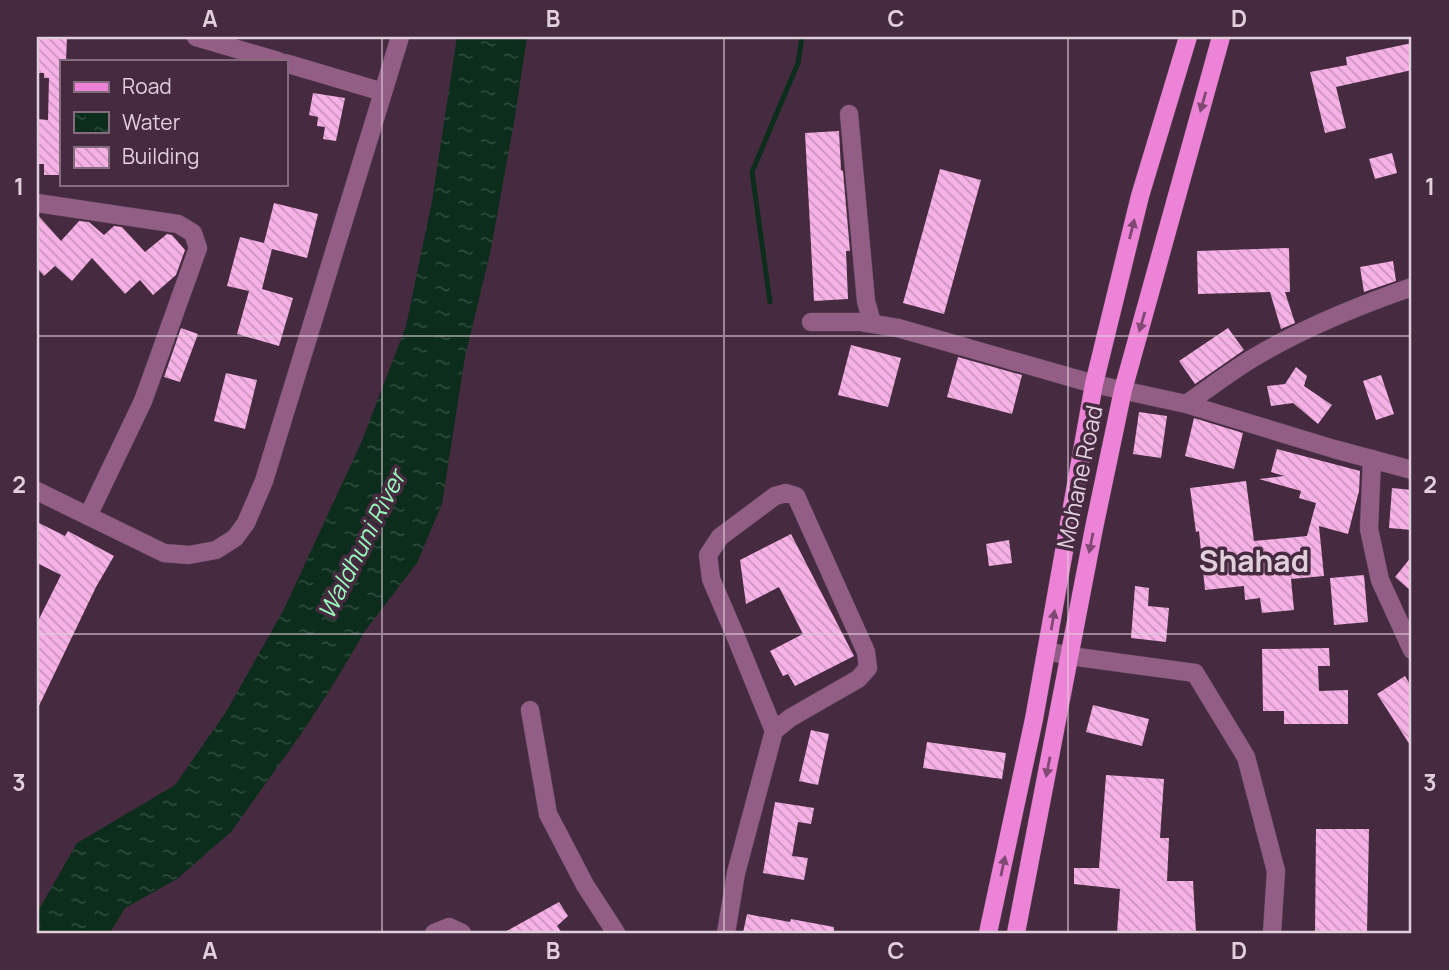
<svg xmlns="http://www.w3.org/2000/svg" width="1449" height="970" viewBox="0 0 1449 970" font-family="Manrope,sans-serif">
<defs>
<pattern id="water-ripples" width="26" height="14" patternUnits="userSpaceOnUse" patternTransform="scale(1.75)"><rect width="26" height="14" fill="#0c2d1b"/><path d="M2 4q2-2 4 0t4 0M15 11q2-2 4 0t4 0" fill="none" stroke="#2f4a3c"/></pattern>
<pattern id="building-back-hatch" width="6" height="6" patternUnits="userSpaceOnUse" patternTransform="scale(1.75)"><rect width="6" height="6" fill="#f6b1e6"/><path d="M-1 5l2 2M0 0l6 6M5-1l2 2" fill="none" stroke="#ca94bd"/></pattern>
</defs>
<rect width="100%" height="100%" fill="#462a40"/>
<polygon fill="url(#water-ripples)" points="457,37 527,37 515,117 490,254 465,357 442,504 417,563 365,631 333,685 301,734 231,832 177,879 125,908 110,933 37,933 37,913 77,843 175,785 226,712 284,609 361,443 406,326 432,201"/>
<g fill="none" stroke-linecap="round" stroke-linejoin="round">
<polyline stroke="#0c2d1b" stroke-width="5" points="770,302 752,172 798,63 802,37"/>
</g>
<g fill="url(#building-back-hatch)">
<polygon points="37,37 67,37 66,61 61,61 61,175 44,175 44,164 37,164 37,119 48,120 49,78 44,78 44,73 38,73"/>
<polygon points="1412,43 1412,70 1336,87 1346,128 1325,133 1310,72 1347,65 1346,57"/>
<polygon points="313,93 345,98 336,141 323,139 325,127 317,126 318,117 309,115"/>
<polygon points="839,131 841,170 843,171 850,251 846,251 848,299 814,301 805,133"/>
<polygon points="1392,153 1397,173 1375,179 1369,159"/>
<polygon points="940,169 981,180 944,314 903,303"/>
<polygon points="274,203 318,214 307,258 272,249 262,289 293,298 279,346 237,334 249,291 227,286 240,237 264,243"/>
<polygon points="37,214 61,241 79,221 89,222 104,235 114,226 122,227 145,252 167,234 172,235 185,250 176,275 153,295 140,280 125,294 92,258 72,281 55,266 44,276 37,268"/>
<polygon points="1289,248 1290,292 1285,292 1295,323 1281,329 1270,292 1198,294 1197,251"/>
<polygon points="1393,261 1396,281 1364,292 1360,267"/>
<polygon points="181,328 198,334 180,382 164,377"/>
<polygon points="1228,328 1244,350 1195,384 1179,361"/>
<polygon points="851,345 901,358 888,407 838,395"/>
<polygon points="958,357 1022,375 1012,414 947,397"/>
<polygon points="1296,367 1307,376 1304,386 1332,405 1318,424 1293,403 1271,406 1267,386 1285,384"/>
<polygon points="226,373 257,380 245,429 214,421"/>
<polygon points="1381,375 1394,414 1376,420 1363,381"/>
<polygon points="1139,412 1167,416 1161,458 1133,454"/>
<polygon points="1194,418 1243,433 1234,469 1185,456"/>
<polygon points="1277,449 1360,471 1359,491 1348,534 1319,526 1324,576 1291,579 1294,610 1262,613 1260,598 1245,600 1244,586 1205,590 1199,531 1196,532 1190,488 1246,481 1254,541 1307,536 1316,503 1299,498 1301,491 1259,479 1284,476 1271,472"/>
<polygon points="1392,488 1412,490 1412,530 1389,528"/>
<polygon points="37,522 65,536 68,531 114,556 96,587 37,710 37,623 61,575 37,563"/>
<polygon points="791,534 854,656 795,686 788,674 783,676 770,651 803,634 779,587 746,604 740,560"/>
<polygon points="1009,540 1012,563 989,566 986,544"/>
<polygon points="1412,556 1412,592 1395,577"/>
<polygon points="1364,575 1368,622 1334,625 1330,578"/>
<polygon points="1135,586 1149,588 1148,606 1169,608 1166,642 1131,638"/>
<polygon points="1329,648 1330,666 1318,666 1319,691 1348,690 1348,724 1284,724 1284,711 1263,711 1262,649"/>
<polygon points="1405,676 1412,688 1412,748 1377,694"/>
<polygon points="1093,705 1149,719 1142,746 1086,732"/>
<polygon points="811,730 829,734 818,785 799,781"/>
<polygon points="927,742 1006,753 1002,779 923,768"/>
<polygon points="1106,775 1164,779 1160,838 1169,838 1167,881 1193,881 1196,933 1117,933 1120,889 1074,884 1074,868 1099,868"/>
<polygon points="775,802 814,808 811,824 798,822 792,856 808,858 804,880 763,873"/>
<polygon points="1316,829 1369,829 1367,933 1315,933"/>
<polygon points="559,902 568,916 557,926 562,933 503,933"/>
<polygon points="747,914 790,922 791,919 834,927 834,933 743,933"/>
</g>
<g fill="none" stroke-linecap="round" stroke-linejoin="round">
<defs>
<g id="minor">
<polyline points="196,37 278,61"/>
<polyline points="285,63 383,92"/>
<polyline points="849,114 866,301 872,323"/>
<polyline points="37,203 178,224 193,233 198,248 143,401 88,516"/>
<polyline points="811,322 861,322 898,328 1094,384 1186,404 1334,449 1412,470"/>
<path d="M1186,404C1208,389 1230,372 1253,358C1303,328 1357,306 1412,287"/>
<polyline points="1372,459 1369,529 1380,580 1412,650"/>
<polyline points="37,491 164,553 189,555 216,550 235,538 246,523 264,481 400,37"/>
<polyline points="1047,651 1070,656 1195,673 1246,757 1276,871 1272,933"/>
<polyline points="530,710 548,814 585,885 616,933"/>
<polyline points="434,933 449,927 462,933"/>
<polyline points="726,933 736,873 774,731 735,635 711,579 708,555 720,537 775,496 786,493 796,496 866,652 868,668 858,679 790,718 774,731"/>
</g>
<g id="major">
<polyline points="988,933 1034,719 1094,384 1140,196 1188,37"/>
<polyline points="1016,933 1094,528 1123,390 1221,37"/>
</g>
</defs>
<use href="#minor" stroke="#62485c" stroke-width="19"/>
<use href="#major" stroke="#62485c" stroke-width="19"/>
<use href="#minor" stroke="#925e86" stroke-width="18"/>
<use href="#major" stroke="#ec83d6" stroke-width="18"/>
</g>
<defs><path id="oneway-solid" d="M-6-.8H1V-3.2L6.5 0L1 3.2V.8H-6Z" transform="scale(1.75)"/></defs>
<g fill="#804974">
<use href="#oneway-solid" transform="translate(1203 102) rotate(106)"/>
<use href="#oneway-solid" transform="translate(1132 229) rotate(-76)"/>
<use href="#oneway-solid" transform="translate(1142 322) rotate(106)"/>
<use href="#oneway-solid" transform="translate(1091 543) rotate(101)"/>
<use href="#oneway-solid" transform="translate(1053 620) rotate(-80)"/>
<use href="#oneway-solid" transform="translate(1048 767) rotate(101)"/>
<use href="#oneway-solid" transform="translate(1003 866) rotate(-78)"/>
</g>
<path fill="none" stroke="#e1cfdc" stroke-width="2" stroke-opacity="0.55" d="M382,37V933M724,37V933M1068,37V933M37,336H1412M37,634H1412"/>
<g text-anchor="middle" stroke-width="7" stroke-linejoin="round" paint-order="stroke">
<g font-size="23" fill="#e1cfdc" stroke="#462a40">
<text transform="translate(1080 477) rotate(-78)" y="8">Mohane Road</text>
</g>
<g font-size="24" font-style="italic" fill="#96fbbb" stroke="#462a40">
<text transform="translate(362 545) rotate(-63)" y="8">Waldhuni River</text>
</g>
<g font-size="30" font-weight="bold" fill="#e1cfdc" stroke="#462a40">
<text x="1254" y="572">Shahad</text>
</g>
</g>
<rect width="1449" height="970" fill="none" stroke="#462a40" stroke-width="77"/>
<rect x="60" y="60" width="228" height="126" fill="#462a40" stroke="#846c7e" stroke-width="2"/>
<rect x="74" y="82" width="35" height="10" fill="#ec83d6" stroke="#846c7e" stroke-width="2"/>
<text x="122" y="94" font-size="21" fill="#e1cfdc">Road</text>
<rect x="74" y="112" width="35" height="21" fill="url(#water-ripples)" stroke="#846c7e" stroke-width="2"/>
<text x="122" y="130" font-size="21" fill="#e1cfdc">Water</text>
<rect x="74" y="147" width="35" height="21" fill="url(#building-back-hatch)" stroke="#846c7e" stroke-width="2"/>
<text x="122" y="164" font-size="21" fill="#e1cfdc">Building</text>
<rect x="38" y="38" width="1372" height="894" fill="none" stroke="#e1cfdc" stroke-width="2.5"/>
<g font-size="23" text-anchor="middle" font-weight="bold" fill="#e1cfdc">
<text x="210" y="27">A</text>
<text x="553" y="27">B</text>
<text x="896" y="27">C</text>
<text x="1239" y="27">D</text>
<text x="19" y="195">1</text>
<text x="1430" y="195">1</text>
<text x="19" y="493">2</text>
<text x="1430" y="493">2</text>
<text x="19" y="791">3</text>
<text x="1430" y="791">3</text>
<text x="210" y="959">A</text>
<text x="553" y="959">B</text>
<text x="896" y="959">C</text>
<text x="1239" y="959">D</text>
</g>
</svg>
